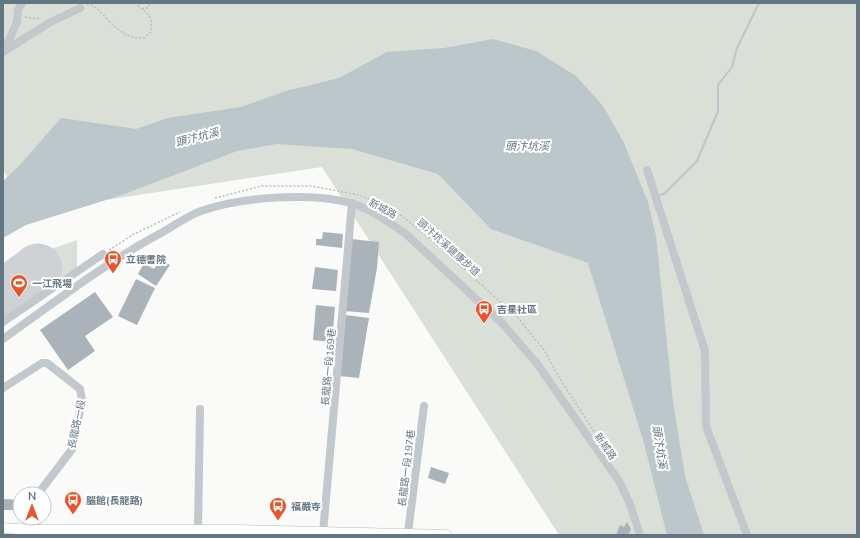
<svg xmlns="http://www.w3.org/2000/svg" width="860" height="538" viewBox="0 0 860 538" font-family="'Nunito Sans','Noto Sans TC',sans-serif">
<rect width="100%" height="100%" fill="#fafaf8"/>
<g fill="#dadfd7">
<polygon points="3,3 857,3 857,535 559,535 322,167 27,212 3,170"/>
<polygon points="77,240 77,267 3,321 3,272 23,259"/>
</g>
<polygon fill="#bbc7cb" points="493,39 536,51 576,76 603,106 623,141 648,202 656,236 673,402 685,476 704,535 667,535 644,443 588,263 491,229 438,174 352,149 277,144 237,151 122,195 26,225 3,238 3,181 19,166 61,118 136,129 168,118 241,107 286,91 339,78 387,52 444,48"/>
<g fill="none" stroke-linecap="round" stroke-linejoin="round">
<polyline stroke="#bbc7cb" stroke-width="2" points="657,196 664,194 697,161 718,111 718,85 732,67 737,48 759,3"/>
<polyline stroke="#ced2d4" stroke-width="49" points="3,294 38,268"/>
</g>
<g fill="#aab3b9">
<polygon points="323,232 343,234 342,248 316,245 316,239 322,239"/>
<polygon points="351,239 379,242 377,268 369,313 344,311"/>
<polygon points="161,259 170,265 156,286 138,274 144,263 154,269"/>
<polygon points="315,267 338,270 336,291 312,289"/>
<polygon points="136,279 155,288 137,325 118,316"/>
<polygon points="95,292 113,317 85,336 95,351 68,370 40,330"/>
<polygon points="316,305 335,307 332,342 313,340"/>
<polygon points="345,315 369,318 359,378 339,376"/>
<polygon points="431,467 449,473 445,484 428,478"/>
<polygon points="4,499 20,500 20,510 4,510"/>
<polygon points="627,522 631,529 628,535 616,535 620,525 624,527"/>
</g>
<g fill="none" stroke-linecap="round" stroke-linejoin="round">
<defs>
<polyline id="major" points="3,528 35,530 236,530 447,535"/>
</defs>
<use href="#major" stroke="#b5babe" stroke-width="11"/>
<g stroke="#bbbfc2" stroke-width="1.5" stroke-dasharray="2 2" stroke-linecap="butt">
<path d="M87,4C102,4 114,40 144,38L151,32C153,14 147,14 135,3"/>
<polyline points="142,9 147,8 150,3"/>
<polyline points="25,17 41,19"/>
<polyline points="215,198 262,186 312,186 359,195 393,209 433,241 518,318 544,350 560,379 595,433"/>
<polyline points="109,250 134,234 180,212"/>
</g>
<g stroke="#c3c8cc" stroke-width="8">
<polyline points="4,51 17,22 18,10 22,3"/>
<polyline points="3,52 49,23 80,8"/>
<polyline points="647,170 705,351 706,426 747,535"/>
<polyline points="3,322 103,254"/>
<path d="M3,339C55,302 105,263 161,233C174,226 187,216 201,211C241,197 310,192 351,203C367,207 392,224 406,234L503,324L538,365L619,481L630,504L640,535"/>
<polyline points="3,388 42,363 47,363 80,389 82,399 73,448 38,494"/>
<polyline points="35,530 36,518"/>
<polyline points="198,530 200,409"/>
<polyline points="323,533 352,203"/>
<polyline points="408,533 424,406"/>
</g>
<use href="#major" stroke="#fff" stroke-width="10"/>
</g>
<defs>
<symbol id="bus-pin" viewBox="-11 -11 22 30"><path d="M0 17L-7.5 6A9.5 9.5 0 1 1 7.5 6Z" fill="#e4572e" stroke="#fff"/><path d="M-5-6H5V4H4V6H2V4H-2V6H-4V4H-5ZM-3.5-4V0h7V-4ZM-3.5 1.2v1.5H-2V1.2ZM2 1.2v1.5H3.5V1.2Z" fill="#fff"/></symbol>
<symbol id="stadium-pin" viewBox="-11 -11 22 30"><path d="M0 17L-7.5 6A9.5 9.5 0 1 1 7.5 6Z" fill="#e4572e" stroke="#fff"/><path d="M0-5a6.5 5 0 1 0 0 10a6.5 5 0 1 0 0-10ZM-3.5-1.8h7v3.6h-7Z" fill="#fff"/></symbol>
</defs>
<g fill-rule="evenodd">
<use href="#bus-pin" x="103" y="249" width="20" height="27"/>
<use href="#stadium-pin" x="9" y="273" width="20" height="27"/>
<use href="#bus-pin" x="474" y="299" width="20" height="27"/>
<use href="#bus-pin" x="63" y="490" width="20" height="27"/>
<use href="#bus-pin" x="268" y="496" width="20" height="27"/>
</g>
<g text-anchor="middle" stroke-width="4" stroke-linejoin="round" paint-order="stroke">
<g font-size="10" fill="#657683" stroke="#fff">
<text transform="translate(383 208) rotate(28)" y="4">新城路</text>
<text transform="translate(449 247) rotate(42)" y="4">頭汴坑溪健康步道</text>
<text transform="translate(328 367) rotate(-85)" y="4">長龍路一段169巷</text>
<text transform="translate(76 424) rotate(-78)" y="4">長龍路一段</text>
<text transform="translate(606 446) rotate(55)" y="4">新城路</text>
<text transform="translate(406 468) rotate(-83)" y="4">長龍路一段197巷</text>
</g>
<g font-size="10" font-weight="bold" fill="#657683" stroke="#fff" text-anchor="start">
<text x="126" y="263">立德書院</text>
<text x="32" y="287">一江飛場</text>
<text x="497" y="313">吉星社區</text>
<text x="86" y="504">腦館(長龍路)</text>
<text x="291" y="510">福嚴寺</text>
</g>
<g font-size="11" font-style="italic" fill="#60757c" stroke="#fff">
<text transform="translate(197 137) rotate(-14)" y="4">頭汴坑溪</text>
<text x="527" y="150">頭汴坑溪</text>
<text transform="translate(660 447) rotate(81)" y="4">頭汴坑溪</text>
</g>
</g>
<rect width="860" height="538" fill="none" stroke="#657683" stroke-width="8"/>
<g transform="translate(32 506)"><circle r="19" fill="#ffffff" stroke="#c1c8cd"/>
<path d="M0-3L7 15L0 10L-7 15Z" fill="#e4572e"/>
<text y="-6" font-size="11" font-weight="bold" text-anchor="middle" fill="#657683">N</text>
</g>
</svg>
